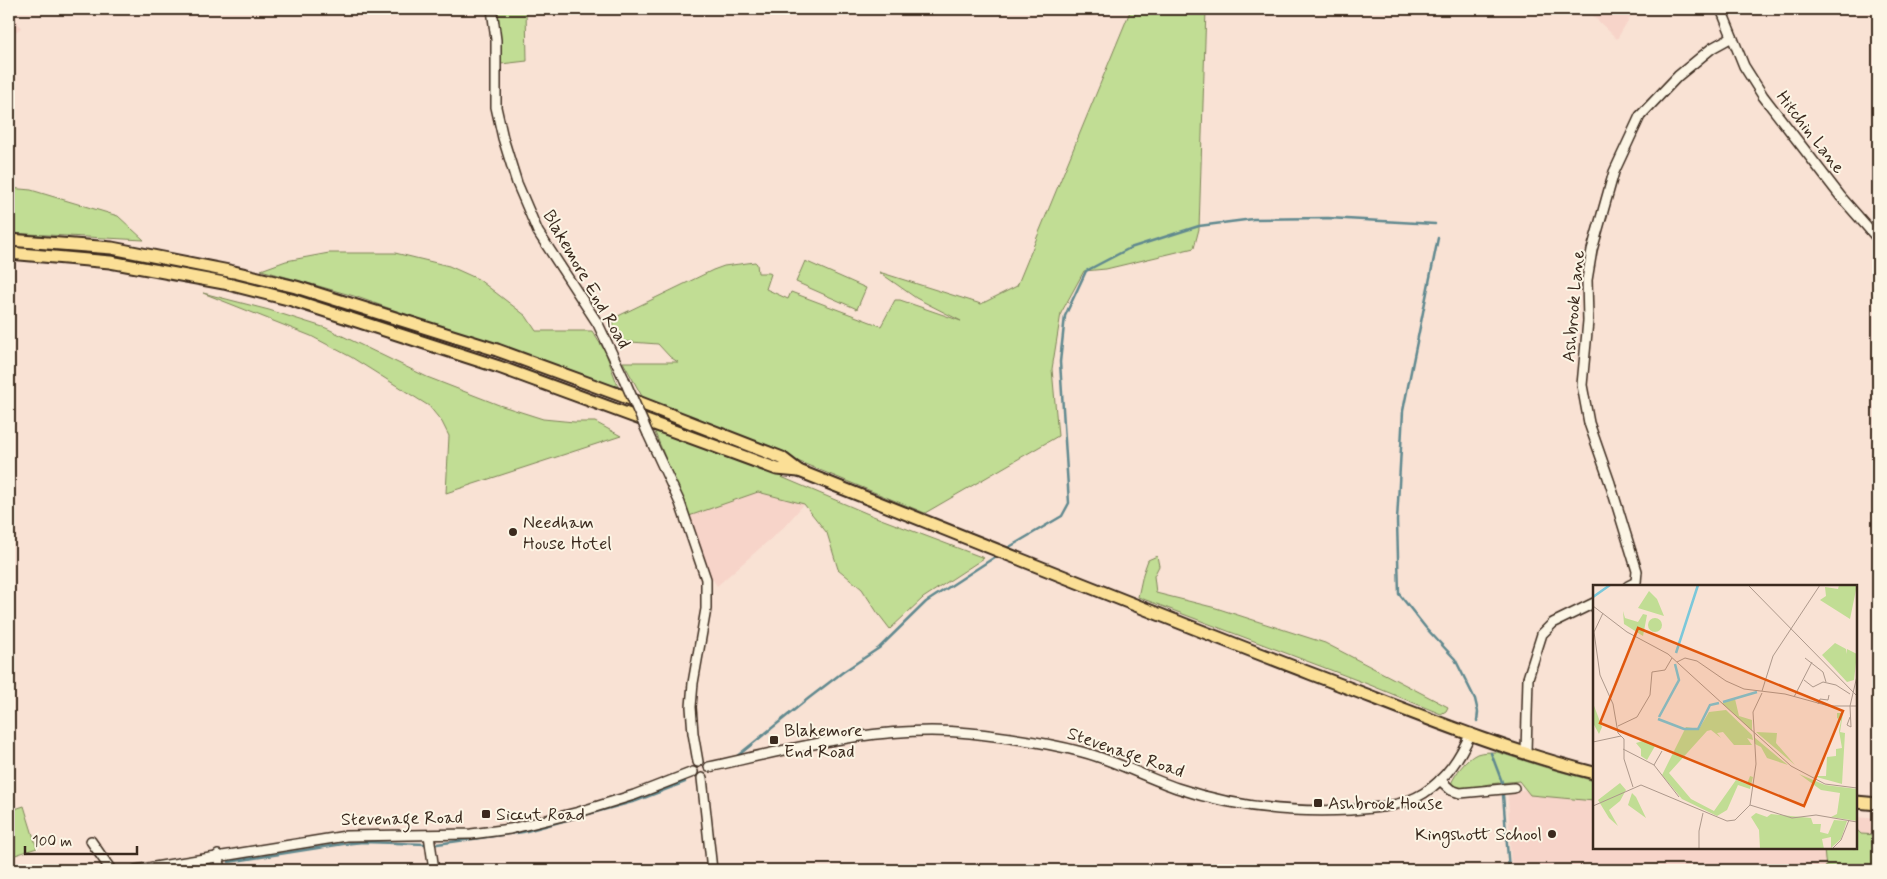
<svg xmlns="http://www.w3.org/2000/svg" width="1887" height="879" viewBox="0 0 1887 879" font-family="Mynerve,sans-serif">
<rect width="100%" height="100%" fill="#f9e2d4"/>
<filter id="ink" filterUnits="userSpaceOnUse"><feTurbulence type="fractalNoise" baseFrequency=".02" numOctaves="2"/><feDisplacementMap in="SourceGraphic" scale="10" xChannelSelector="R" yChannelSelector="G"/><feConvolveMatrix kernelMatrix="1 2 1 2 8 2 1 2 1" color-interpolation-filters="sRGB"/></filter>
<g filter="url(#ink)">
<g fill="#f7d4c9">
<polygon points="9,9 21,28 9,37"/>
<polygon points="1586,9 1635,9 1617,39"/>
<polygon points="758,492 804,504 784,527 717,586 713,580 708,580 687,517"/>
<polygon points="1523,790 1594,796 1594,848 1856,848 1856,817 1878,819 1878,870 1511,870 1508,795"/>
</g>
<g fill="#c1dd94" stroke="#7e8459">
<polygon points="495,9 526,9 527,61 501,64"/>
<polygon points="1131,9 1206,9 1199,229 1194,248 1106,269 1084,271 1061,313 1052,369 1058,436 925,513 643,398 623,362 678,362 670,357 658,344 617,341 613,334 614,318 713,270 724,266 755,262 757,264 758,273 769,273 771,274 766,289 788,299 791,292 881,326 895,300 900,300 961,321 916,298 879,272 981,304 1017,286"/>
<polygon points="9,188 31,190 118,216 144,240 9,233"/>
<polygon points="329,253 395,253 449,266 478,279 526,316 536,331 592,331 605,351 619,389 354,296 261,270 286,261"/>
<polygon points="805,261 866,288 857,309 796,282"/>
<polygon points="203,293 269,310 326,328 427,377 499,405 543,419 574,422 595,422 621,436 446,493 449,436 442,422 429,406 351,357 311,336"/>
<polygon points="654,430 772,473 873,516 984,558 923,598 890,629 877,612 862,589 838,569 827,533 804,504 758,492 689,516"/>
<polygon points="1157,556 1159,566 1154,576 1156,593 1216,608 1325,643 1448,707 1446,711 1441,714 1370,685 1138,597 1143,574 1148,560"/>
<path d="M1497,752L1544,767L1594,781V801L1530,795L1519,781L1489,784L1461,790L1451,784C1455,774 1466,759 1477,754C1482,752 1491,752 1497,752Z"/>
<polygon points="24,806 37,848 9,857 9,811"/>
<polygon points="1856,829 1861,834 1878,835 1878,870 1826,870 1824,848 1856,848"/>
</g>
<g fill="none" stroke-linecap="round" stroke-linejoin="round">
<g stroke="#61898f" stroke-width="2.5">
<polyline points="1438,238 1403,411 1397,521 1399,594 1426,628 1455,659 1475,699 1478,712 1477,721"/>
<polyline points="1006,549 1062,516 1069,503 1060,362 1065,316 1086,271 1130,248 1199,226 1253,219 1328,218 1435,224"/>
<polyline points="1491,753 1502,782"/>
<polyline points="736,757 809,698 843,672 879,648 926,602 998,555"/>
<polyline points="1503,795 1509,870"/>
<polyline points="437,844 523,832 636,801 685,782"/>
<polyline points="229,862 343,844 363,842 427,844"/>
<polyline points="179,870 212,865"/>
</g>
<defs>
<g id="minor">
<polyline points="492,9 496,40 496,107 503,138 517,183 538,232 598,324 624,379"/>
<polyline points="1721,9 1744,66 1763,96 1841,197 1878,239"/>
<polyline points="648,434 680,503 706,579 706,609 693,683 691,707 693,733 698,762"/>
<polyline points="1628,586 1636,582 1637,571 1610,483 1589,423 1582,385 1588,321 1587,280 1592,250 1614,172 1640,116 1678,76 1712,48 1732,37"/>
<polyline points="1526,752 1528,678 1542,634 1553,623 1594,603"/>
<path d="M709,767C794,748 882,724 970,733C1007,737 1045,742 1082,752C1114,760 1145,777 1177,788C1233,807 1291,813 1350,810C1375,808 1402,807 1424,793C1447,778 1460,757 1471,733"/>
<polyline points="702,778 712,870"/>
<polyline points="1440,780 1451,790 1460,793 1514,788"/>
<polyline points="429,835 434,870"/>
<polyline points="91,841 111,870"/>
<polyline points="218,855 221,870"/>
<polyline points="136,870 346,836 471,834 510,829 579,812 634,795 693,772"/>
</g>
<g id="major">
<path d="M9,240L112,248L234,272L296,287L497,350L620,395L782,458L799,471C970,539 1140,608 1312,674C1405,709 1498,749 1594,773"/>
<polyline points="9,253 110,262 224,283 292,300 499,367 777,469 799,471"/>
<polyline points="1856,802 1878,804"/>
</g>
</defs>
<use href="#minor" stroke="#3b2a1e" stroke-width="12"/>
<use href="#major" stroke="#3b2a1e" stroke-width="15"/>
<use href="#minor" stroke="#fcf5e5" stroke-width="9"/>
<use href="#major" stroke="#fbdf96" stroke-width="11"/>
<defs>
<polyline id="minor-bridge" points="624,379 648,434"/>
</defs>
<use href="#minor-bridge" stroke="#3b2a1e" stroke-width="12" stroke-linecap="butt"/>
<use href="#minor-bridge" stroke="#fcf5e5" stroke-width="9"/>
</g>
</g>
<g fill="#3b2a1e" stroke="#fcf5e5" stroke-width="2">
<circle cx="513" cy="532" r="5"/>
<rect x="769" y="735" width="10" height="10" rx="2.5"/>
<rect x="1313" y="798" width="10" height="10" rx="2.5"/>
<rect x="481" y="809" width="10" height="10" rx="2.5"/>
<circle cx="1552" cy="834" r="5"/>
</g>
<g text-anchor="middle" stroke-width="4" stroke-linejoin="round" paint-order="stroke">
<g font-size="18" fill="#3b2a1e" stroke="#fcf5e5">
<text transform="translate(1811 132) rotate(52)" y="6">Hitchin Lane</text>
<text transform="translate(587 279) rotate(60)" y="6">Blakemore End Road</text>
<text transform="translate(1573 306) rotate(-85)" y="6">Ashbrook Lane</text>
<text transform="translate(1126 752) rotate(19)" y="6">Stevenage Road</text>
<text transform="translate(402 818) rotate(-1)" y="6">Stevenage Road</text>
</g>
<g font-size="18" fill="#3b2a1e" stroke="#fcf5e5" text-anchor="start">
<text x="523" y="528">Needham<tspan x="523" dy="21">House Hotel</tspan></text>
<text x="784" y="736">Blakemore<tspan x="784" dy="21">End Road</tspan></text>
<text x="1328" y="809">Ashbrook House</text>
<text x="496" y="820">Siccut Road</text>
<text x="1542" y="840" text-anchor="end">Kingshott School</text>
</g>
</g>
<g transform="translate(1593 585)">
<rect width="264" height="264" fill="#f9e2d4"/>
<path d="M246,0H264L257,34L227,15L233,11L232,2L245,4ZM56,6L64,14L71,31L45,23ZM30,26L32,33L45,37L50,29L54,30L50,51L31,39ZM55 40a7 7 0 1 1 14 0a7 7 0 1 1-14 0ZM242,58L253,64L254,69V64L264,69L261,95L254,97L229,70ZM142,114L146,131L159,135V146L129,118ZM0,118L9,142L6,149L0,138ZM133,125L159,150L160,155L154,153L159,160H141L130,147L124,148L128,153L118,145L114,146L76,188L98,214L121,226L143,195L154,199L157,191L160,192L157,204L145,200L134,225L124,231L89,214L69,190L93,142L106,144L116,127ZM244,128H250L247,147L252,148L249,199L220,191H233L234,172L243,171V164L249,163L246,146L248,135L244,133ZM163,147L184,148L183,158L202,180ZM161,152L186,173L195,180L174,173L168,162L162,159ZM53,155L62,161L54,175L48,171V164L43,158ZM206,189L232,200L264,204V236L238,232L244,229L247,208L228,205ZM27,198L33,205L27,216L16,225L25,241L16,233L5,215ZM39,208L43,212L53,233L35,220ZM163,228L174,232L178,229L218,233L220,239H228L227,247L235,249L241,235L254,236L248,254L238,263V252L229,254L231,264H167L166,245L158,232Z" fill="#c1dd94"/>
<path fill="none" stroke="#7bc8da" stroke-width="2.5" d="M0,12L17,0M83,68L105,0M130,117L164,107M66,132L86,95L82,79M65,134L91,144H105L117,120L126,118"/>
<path fill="none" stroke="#ad988b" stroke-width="1" d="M155,0L264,111M0,21L34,47L75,69L198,181L232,199L264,203M10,28L1,47L7,90L20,119L25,148L31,154V174L40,202M212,73L230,87L233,97M84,77L92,73L104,76L133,96L151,104L192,109L236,121H264M211,95L220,102L230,97M230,97L243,100L257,109M169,106L180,71L227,0M201,112L219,77M225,119L227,114L235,115L236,110M257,121L264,91M257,132L254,140L258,142L257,121M25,141L44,132L57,110L59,87L72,85L79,73M0,157L28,151M30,164L61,180L86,212M61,180L69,166M157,220L163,179L160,127L169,108M0,221L48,200L134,236L142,235L157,220L199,233L223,230L264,237M106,264V246L110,228M239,264L248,255L256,235"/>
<path fill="#df570d" fill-opacity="0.15" stroke="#df570d" stroke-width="2.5" d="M45,43L250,126L211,221L7,138Z"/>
<rect width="264" height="264" fill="none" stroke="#3b2a1e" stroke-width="2.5"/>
</g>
<rect width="1887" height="879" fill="none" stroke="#fcf5e5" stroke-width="30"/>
<rect x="15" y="15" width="1857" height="849" fill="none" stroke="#3b2a1e" stroke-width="2" filter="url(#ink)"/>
<path d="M25 846v8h112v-8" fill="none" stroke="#3b2a1e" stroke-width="2.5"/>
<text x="32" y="846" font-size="15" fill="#3b2a1e" stroke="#fcf5e5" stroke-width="4" paint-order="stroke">100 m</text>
</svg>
